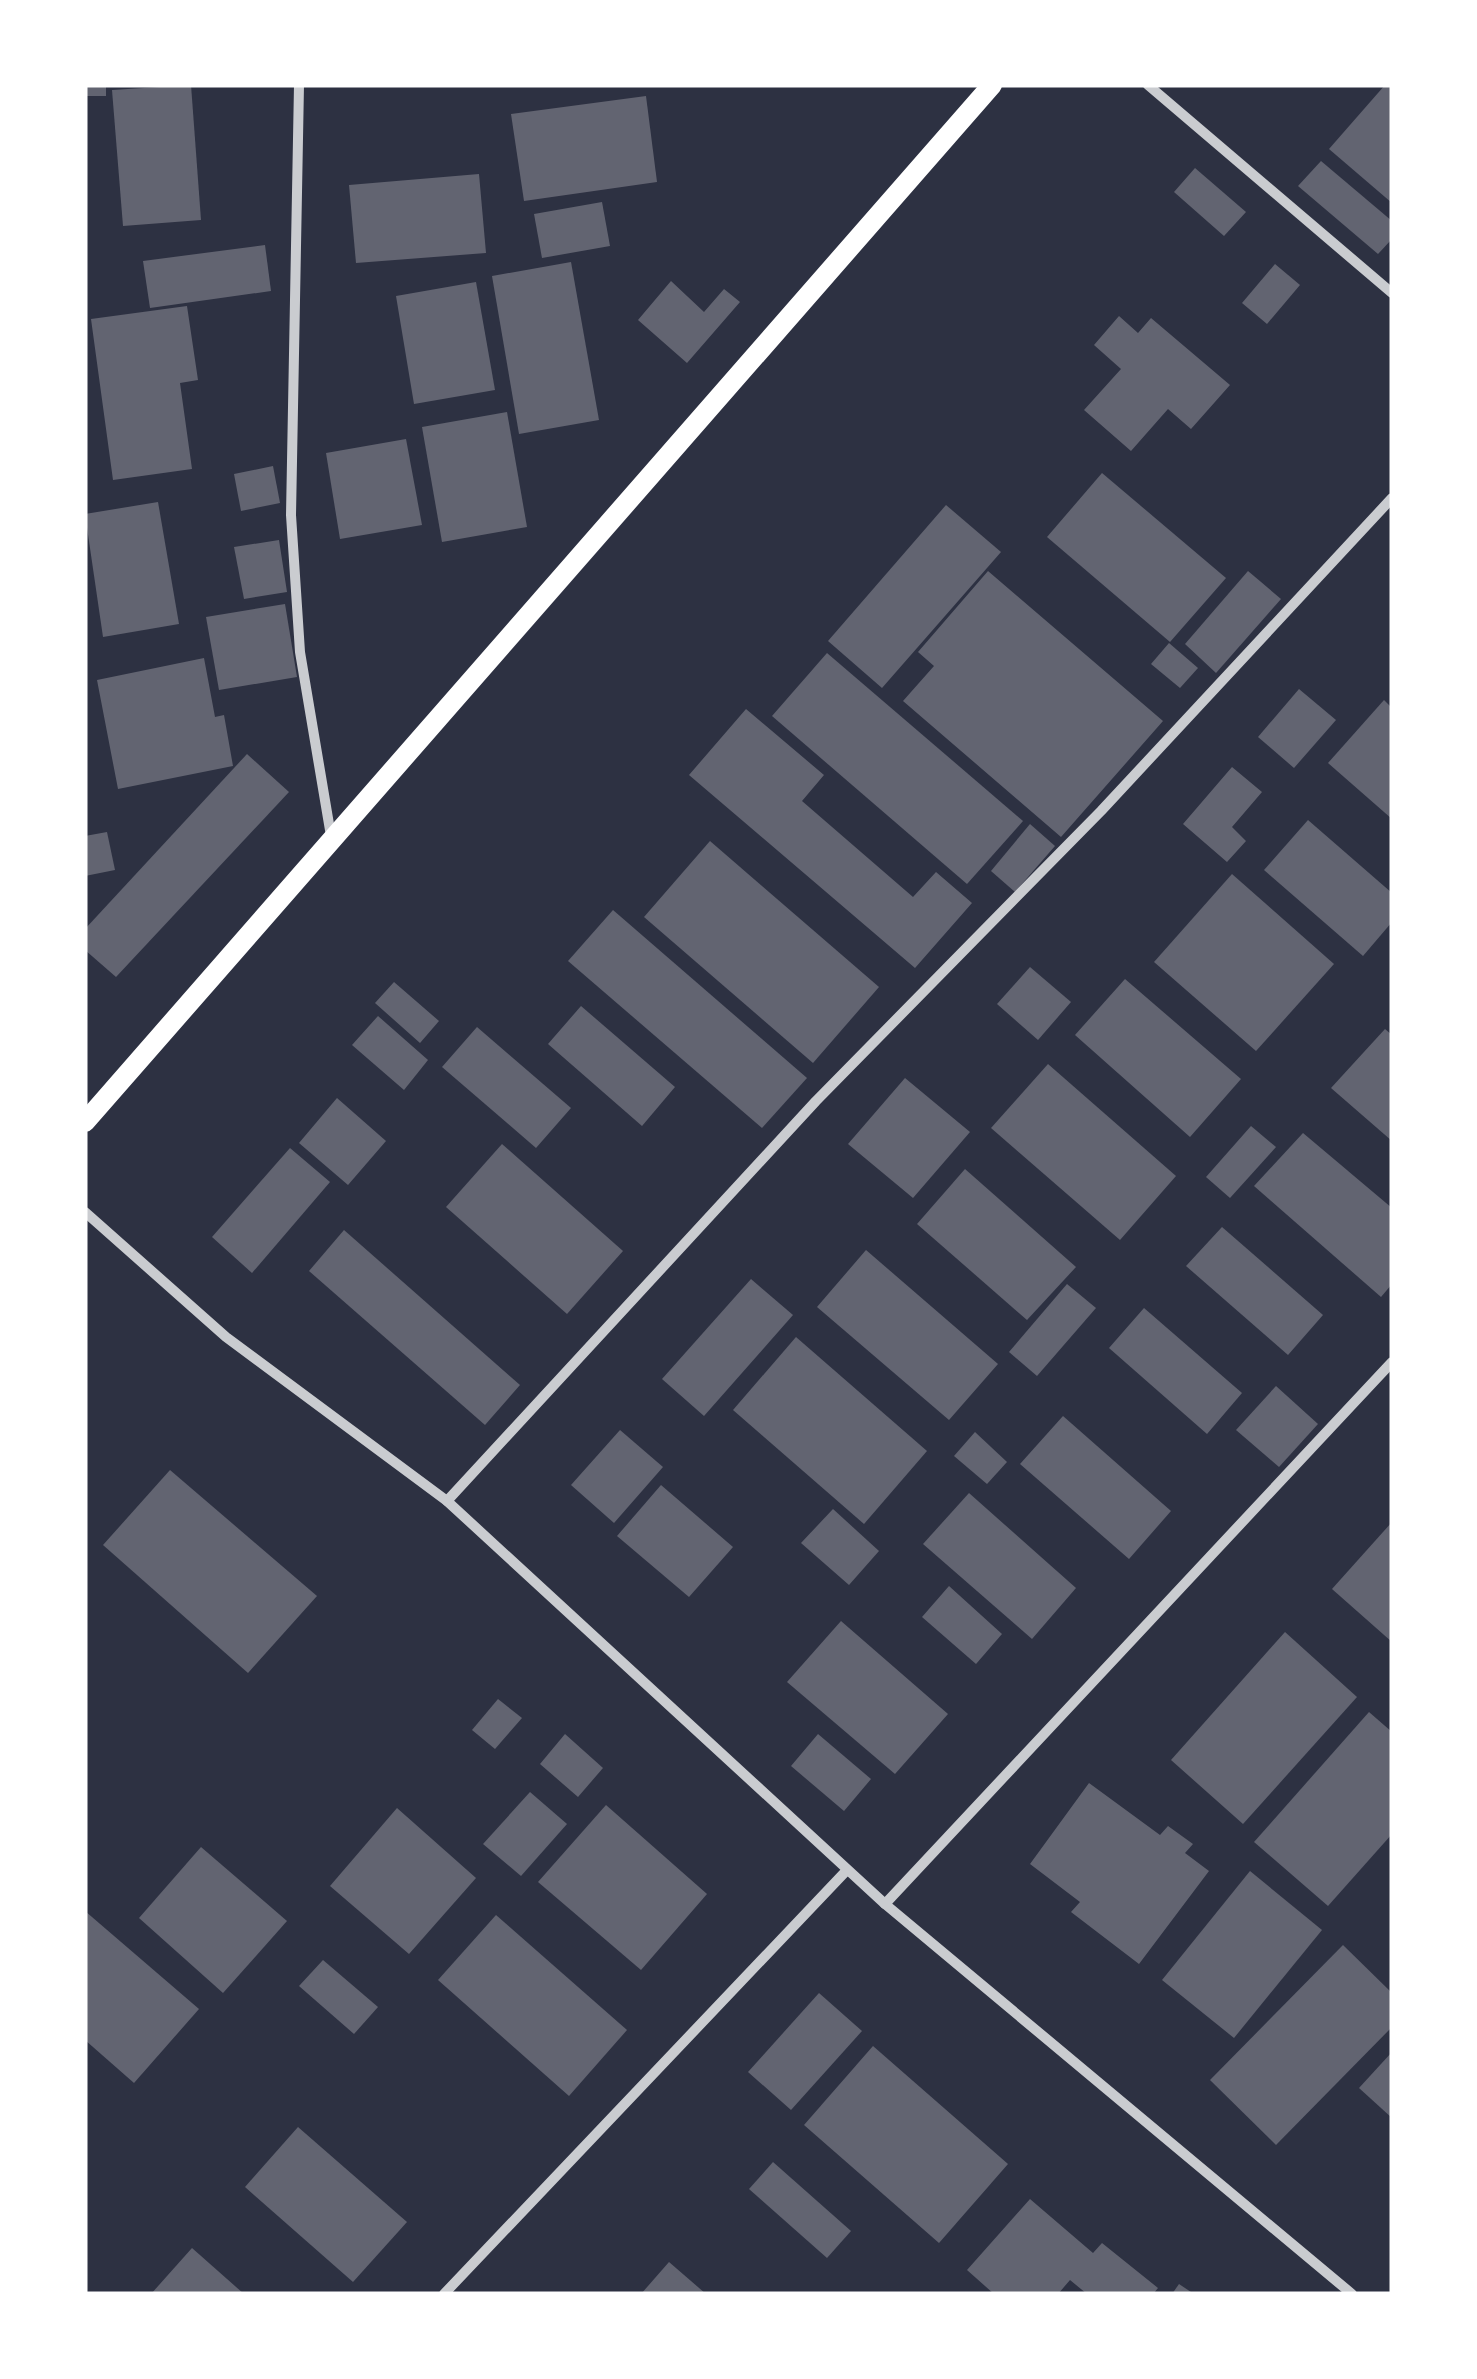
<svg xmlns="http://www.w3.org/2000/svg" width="1477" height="2379" viewBox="0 0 1477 2379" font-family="Rubik,sans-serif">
<rect width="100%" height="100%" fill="#2d3142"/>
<g fill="#626471">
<rect x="85" y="85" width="21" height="11"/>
<polygon points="191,85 201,220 123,226 112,90"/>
<polygon points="1385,85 1392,85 1392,203 1329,149"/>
<polygon points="646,96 657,182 524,201 511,114"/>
<polygon points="1321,161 1392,221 1392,239 1378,254 1298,186"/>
<polygon points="1195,168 1246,212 1224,236 1174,192"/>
<polygon points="479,174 486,253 356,263 349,185"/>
<polygon points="602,202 610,246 542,258 534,214"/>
<polygon points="265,245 271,291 150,308 143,261"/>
<polygon points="571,262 599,420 519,434 492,276"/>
<polygon points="1275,264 1300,285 1267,324 1242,303"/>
<polygon points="671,281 704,312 724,289 740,302 687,363 638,320"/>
<polygon points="476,282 495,390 414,404 396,296"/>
<polygon points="187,306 198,380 180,383 192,469 113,480 91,319"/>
<polygon points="1119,316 1138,333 1151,318 1230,385 1191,429 1168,409 1131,451 1084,410 1121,369 1094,345"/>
<polygon points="507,412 527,527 442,542 422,427"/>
<polygon points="406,439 422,525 340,539 326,453"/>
<polygon points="273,466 280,503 241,511 234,474"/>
<polygon points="1102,473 1226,578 1170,642 1047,537"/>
<polygon points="158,502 179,624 103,637 85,514"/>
<polygon points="946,505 1001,552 882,688 828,641"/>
<polygon points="279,540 287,592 244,599 234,547"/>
<polygon points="988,571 1163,721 1061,837 903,701 934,666 918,652"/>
<polygon points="1248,571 1281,599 1216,673 1185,644"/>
<polygon points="285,604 297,677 219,690 206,617"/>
<polygon points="1169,643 1198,668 1180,688 1151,664"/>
<polygon points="827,653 1023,821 967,884 772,716"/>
<polygon points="204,658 215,717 224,715 233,766 118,789 97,680"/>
<polygon points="1299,689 1336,720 1294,768 1258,737"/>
<polygon points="1384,700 1392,708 1392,819 1328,763"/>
<polygon points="746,709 824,775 802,801 913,897 936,872 972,903 915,968 689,775"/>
<polygon points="247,754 289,792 116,977 85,950 85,929"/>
<polygon points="1232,767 1262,792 1232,827 1246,841 1227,862 1183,824"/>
<polygon points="1308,820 1392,893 1392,922 1363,956 1264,870"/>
<polygon points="1030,824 1055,846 1015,892 991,871"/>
<polygon points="107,832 115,870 85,876 85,836"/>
<polygon points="710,841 879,987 813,1063 644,917"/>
<polygon points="1232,874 1334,964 1256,1051 1154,962"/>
<polygon points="613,910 807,1078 762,1128 568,961"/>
<polygon points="1030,967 1071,1002 1038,1040 997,1004"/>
<polygon points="1125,979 1241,1079 1190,1137 1075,1035"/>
<polygon points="394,982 439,1021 420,1043 375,1003"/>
<polygon points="581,1006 675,1087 642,1126 548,1044"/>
<polygon points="378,1016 428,1060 404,1090 352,1045"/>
<polygon points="477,1027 571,1108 536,1148 442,1067"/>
<polygon points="1385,1029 1392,1035 1392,1141 1331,1088"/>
<polygon points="1048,1064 1176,1176 1120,1240 991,1128"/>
<polygon points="905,1078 970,1132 913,1198 848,1144"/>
<polygon points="337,1098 386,1141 348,1185 299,1143"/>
<polygon points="1251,1126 1276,1147 1230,1198 1206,1177"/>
<polygon points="1303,1133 1392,1208 1392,1284 1381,1297 1254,1186"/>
<polygon points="502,1144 623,1251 567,1314 446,1207"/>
<polygon points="290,1148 330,1182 252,1273 212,1237"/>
<polygon points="965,1169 1076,1267 1027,1320 917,1224"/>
<polygon points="1222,1227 1323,1315 1288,1355 1186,1266"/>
<polygon points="344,1230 520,1385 485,1425 309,1271"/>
<polygon points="866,1250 998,1364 949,1420 817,1307"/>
<polygon points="751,1279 793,1315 704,1416 662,1379"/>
<polygon points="1067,1284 1096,1308 1037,1376 1009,1352"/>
<polygon points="1144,1308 1242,1393 1207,1434 1109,1348"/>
<polygon points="796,1337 927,1451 864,1524 733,1410"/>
<polygon points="1276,1386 1318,1424 1279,1467 1236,1430"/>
<polygon points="1063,1416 1171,1511 1129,1559 1020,1464"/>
<polygon points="620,1430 663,1467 614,1523 571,1485"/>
<polygon points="975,1432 1007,1462 987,1484 954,1456"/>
<polygon points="170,1470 317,1596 248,1673 103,1545"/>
<polygon points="661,1485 733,1547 689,1597 617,1536"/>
<polygon points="969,1493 1076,1588 1032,1639 923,1544"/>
<polygon points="833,1509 879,1551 849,1585 801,1543"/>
<polygon points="1392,1522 1392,1642 1332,1589"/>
<polygon points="949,1586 1002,1634 976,1664 922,1617"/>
<polygon points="841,1621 948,1714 895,1774 787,1682"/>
<polygon points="1285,1632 1357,1697 1243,1824 1171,1760"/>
<polygon points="498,1699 522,1718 495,1749 472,1730"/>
<polygon points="1369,1712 1392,1732 1392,1834 1328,1906 1254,1842"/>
<polygon points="565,1734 603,1768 578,1797 540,1764"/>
<polygon points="818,1734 871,1779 844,1811 791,1766"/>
<polygon points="1089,1783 1160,1835 1168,1826 1193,1844 1185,1853 1209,1871 1139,1964 1071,1912 1080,1902 1030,1864"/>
<polygon points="530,1792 567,1824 521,1876 483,1844"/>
<polygon points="606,1805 707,1894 641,1970 538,1882"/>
<polygon points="397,1808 476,1878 409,1954 330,1886"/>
<polygon points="201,1847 287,1921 223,1993 139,1918"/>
<polygon points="1250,1871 1322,1930 1234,2038 1162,1980"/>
<polygon points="85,1911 199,2009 134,2083 85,2040"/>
<polygon points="496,1915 627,2030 569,2096 438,1980"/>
<polygon points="1343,1945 1392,1993 1392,2027 1276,2145 1210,2080"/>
<polygon points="323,1960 378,2007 354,2034 299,1986"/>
<polygon points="819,1993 862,2031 791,2110 748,2072"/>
<polygon points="873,2046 1008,2164 939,2243 804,2125"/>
<polygon points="1392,2052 1392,2118 1359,2088"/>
<polygon points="298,2127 407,2222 353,2282 245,2187"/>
<polygon points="773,2162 851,2231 827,2258 749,2189"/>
<polygon points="1030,2199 1093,2253 1102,2243 1158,2288 1153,2294 1087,2294 1070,2280 1058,2294 994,2294 967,2270"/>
<polygon points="192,2248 244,2294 151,2294"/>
<polygon points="669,2262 706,2294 641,2294"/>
<polygon points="1179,2284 1194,2294 1172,2294"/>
</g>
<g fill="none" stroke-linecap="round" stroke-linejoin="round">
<g stroke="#caccd0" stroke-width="10">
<polyline points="299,85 291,515 300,652 331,836"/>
<polyline points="1148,85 1392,293"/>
<polyline points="85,1212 226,1337 447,1501 885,1904 1352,2294"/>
<polyline points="447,1501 816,1101 1101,811 1392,498"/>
<polyline points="885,1904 1392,1362"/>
<polyline points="444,2294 847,1870"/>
</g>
<polyline stroke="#fff" stroke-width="20" points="85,1122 992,85"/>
</g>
<rect width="1477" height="2379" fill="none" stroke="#ffffff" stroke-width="175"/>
</svg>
